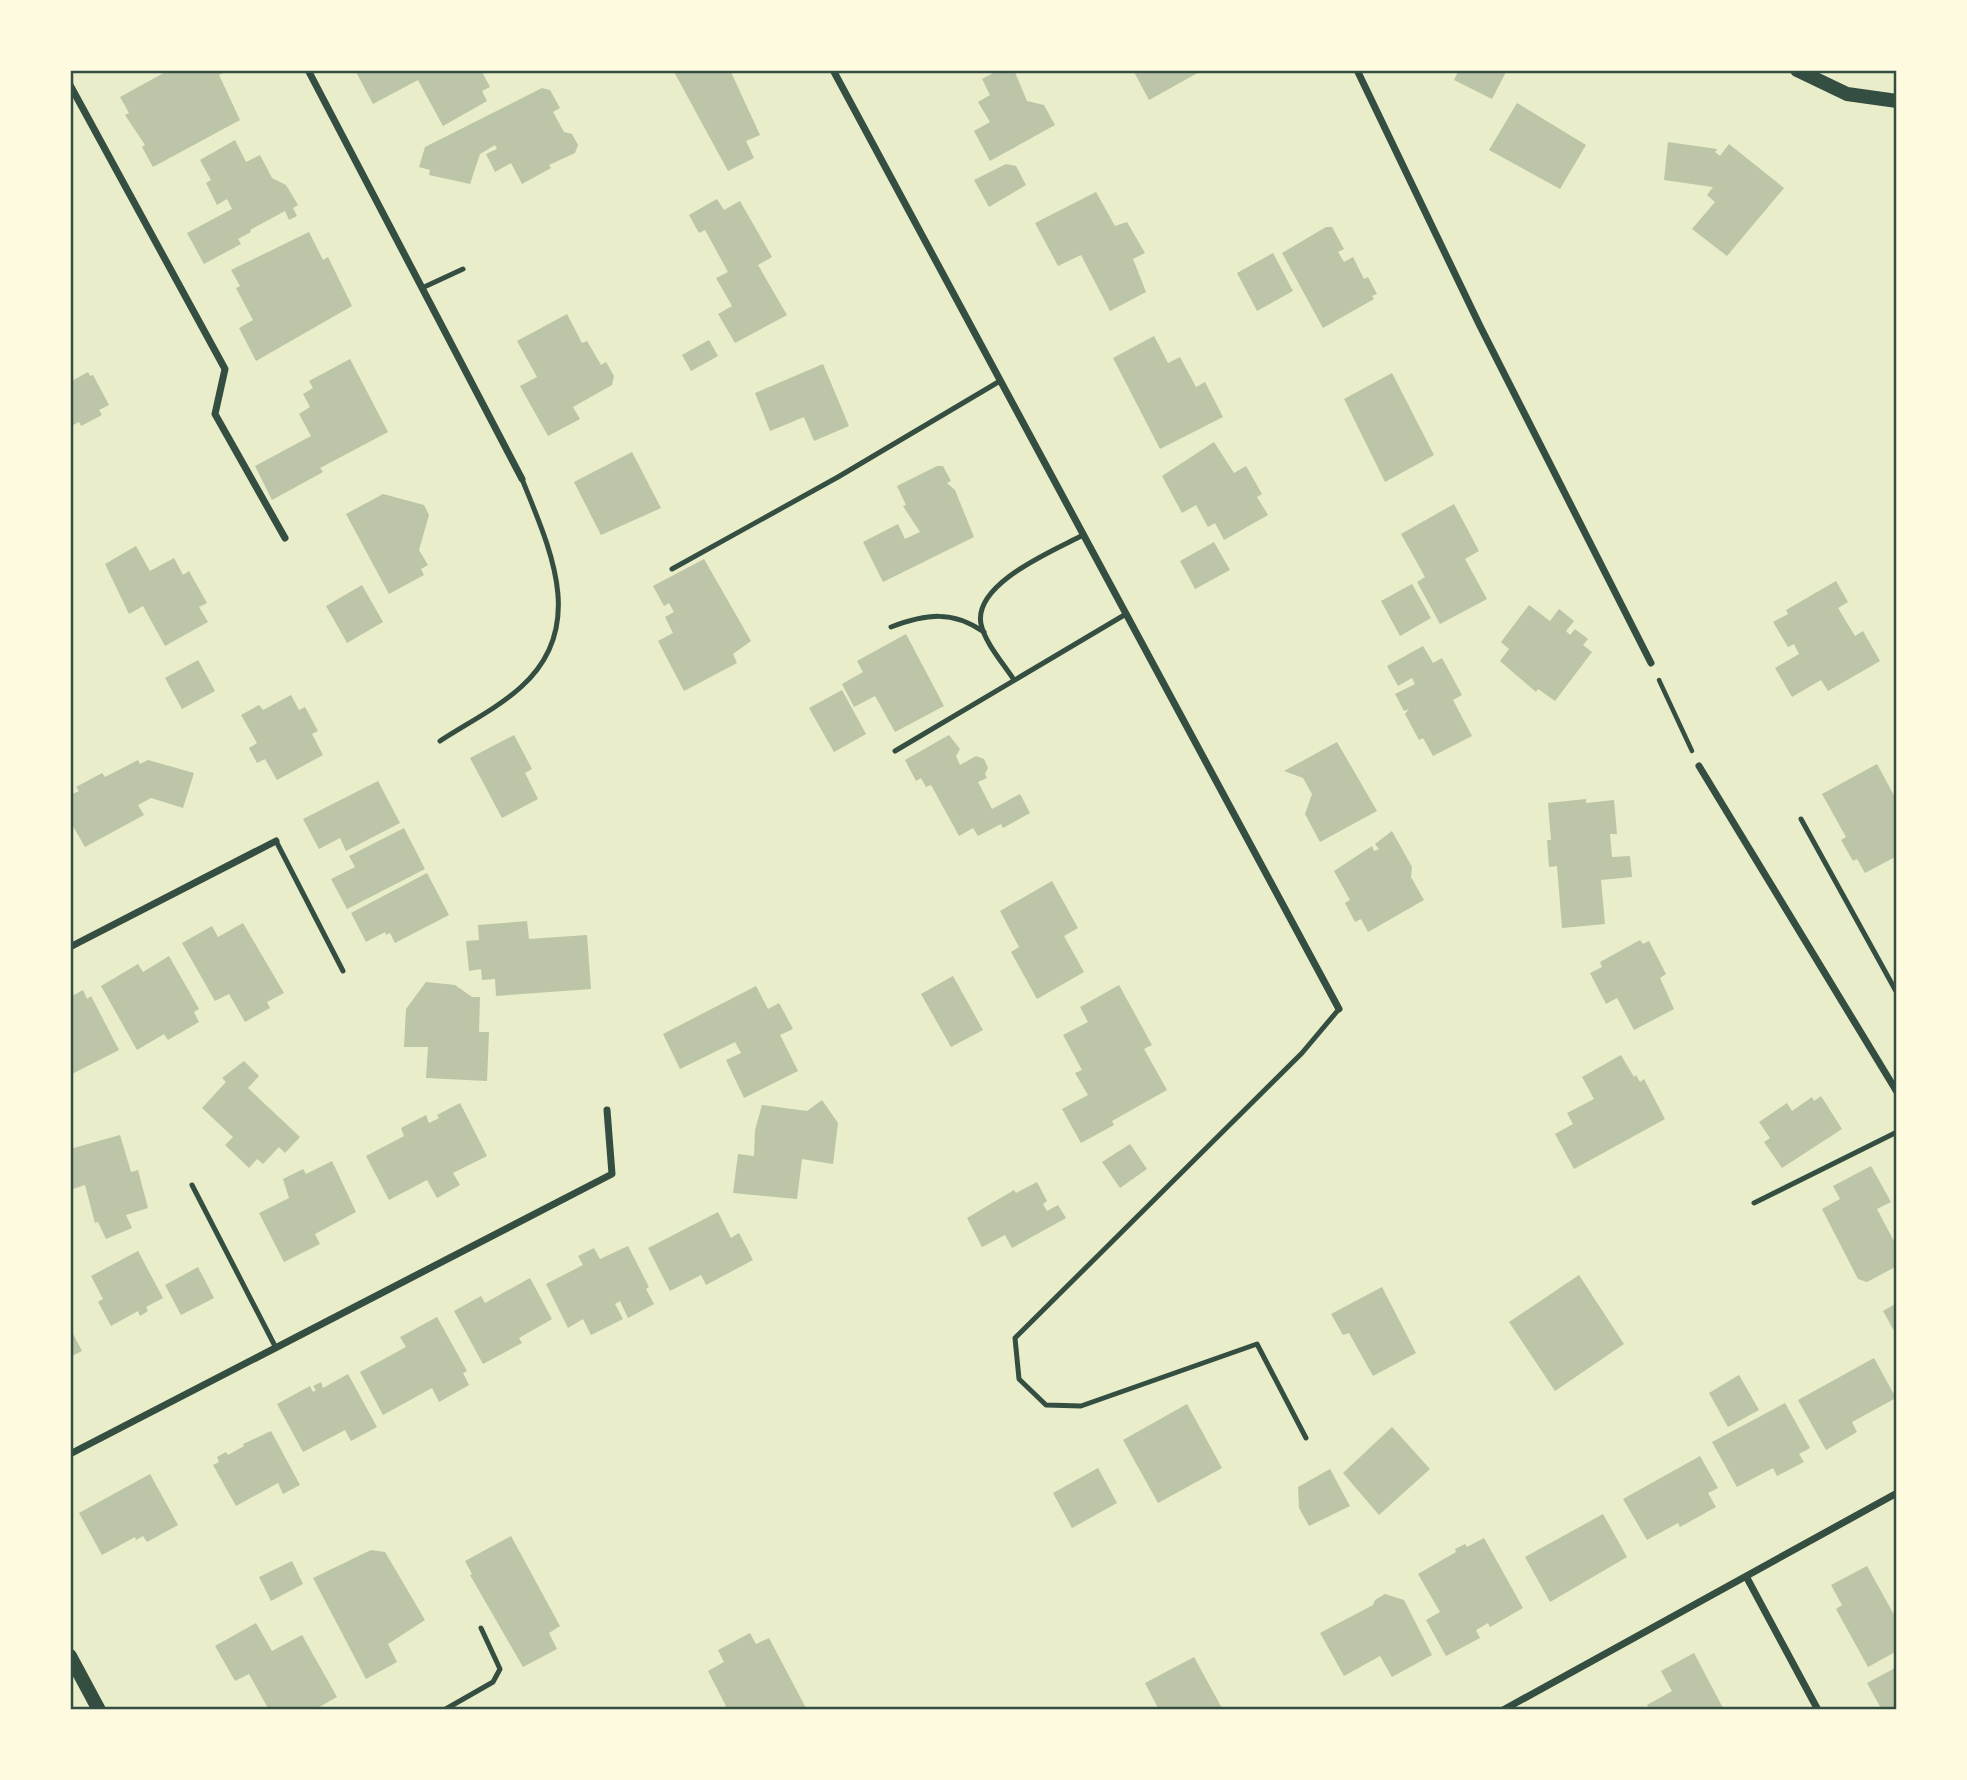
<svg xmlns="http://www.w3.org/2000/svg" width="1967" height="1780" viewBox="0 0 1967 1780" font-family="Signika,sans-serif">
<rect width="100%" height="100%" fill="#e9edc9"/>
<g fill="#bcc5a7">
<polygon points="169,70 221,70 223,73 219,75 240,120 153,167 142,147 145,145 125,115 129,113 120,97"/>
<polygon points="355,70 481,70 490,87 482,91 487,101 443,126 418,80 373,104"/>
<polygon points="673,70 730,70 760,135 746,141 754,158 728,171"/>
<polygon points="999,70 1014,70 1027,101 1044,105 1055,125 990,161 974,131 990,122 978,102 990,95 982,79"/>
<polygon points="1133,70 1203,70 1149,100"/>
<polygon points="1459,70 1507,70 1492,99 1454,80"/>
<polygon points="542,88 550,90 560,108 553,112 564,132 572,134 578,145 575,153 549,165 551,168 522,184 511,163 495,172 486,154 497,149 495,145 480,154 470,184 429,175 430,170 419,167 425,147"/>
<polygon points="1517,103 1586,145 1560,189 1489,150"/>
<polygon points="235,140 246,162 260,155 272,178 286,185 298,205 293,208 297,216 289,220 285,211 250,230 251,232 238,239 241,244 204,264 187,233 232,209 227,199 217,205 206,183 211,180 200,160"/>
<polygon points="1668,142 1717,149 1715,152 1720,156 1729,144 1784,188 1727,256 1692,229 1715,202 1707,195 1713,187 1664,180"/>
<polygon points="1006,164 1016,166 1026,185 989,207 974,180"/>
<polygon points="1096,192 1115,226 1127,222 1145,253 1133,259 1146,292 1110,311 1081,255 1058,266 1035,223"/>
<polygon points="717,199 724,210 740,201 772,257 758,265 787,315 735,343 718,314 732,306 716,278 728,272 705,230 699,233 689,215"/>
<polygon points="1326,227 1332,227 1344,249 1338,252 1344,262 1353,257 1364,279 1368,277 1377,294 1372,296 1374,299 1323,328 1282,253"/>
<polygon points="309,232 323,260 328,257 352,306 256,361 239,328 253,320 236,288 240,286 231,270"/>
<polygon points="1273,253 1293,291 1257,311 1237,273"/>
<polygon points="567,314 582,343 587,341 601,365 606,362 614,376 612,385 573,407 580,419 548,436 520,386 537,377 517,341"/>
<polygon points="1154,336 1168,363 1180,357 1196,387 1205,382 1223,417 1160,449 1113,358"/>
<polygon points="709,340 718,356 691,371 682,355"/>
<polygon points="350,359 388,432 320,468 323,472 272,500 255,466 311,436 299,414 310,407 303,394 313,388 309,381"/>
<polygon points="823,364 849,426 814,441 804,417 770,431 755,393"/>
<polygon points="88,372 90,376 93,375 109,405 99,410 102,415 81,426 79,422 73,425 70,420 70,382"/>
<polygon points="1392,373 1434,455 1385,482 1344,399"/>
<polygon points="1214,442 1234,473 1246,466 1262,494 1257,497 1268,515 1224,540 1215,523 1208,527 1196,505 1182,513 1162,476"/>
<polygon points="632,452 661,508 601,535 574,482"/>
<polygon points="937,466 943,466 951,481 947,483 955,490 974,537 883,582 863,542 898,524 905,539 920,532 903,506 906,505 897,486"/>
<polygon points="383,494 424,505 429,515 419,550 428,565 421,569 424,575 389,594 346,514"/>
<polygon points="1454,504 1479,551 1465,559 1487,599 1440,624 1417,582 1425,577 1401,534"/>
<polygon points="1214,542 1230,570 1195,589 1180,561"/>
<polygon points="136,546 150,571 174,558 183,575 189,571 207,603 199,607 208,622 165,646 143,606 129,614 105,564"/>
<polygon points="704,559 751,641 733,654 737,663 684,691 658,641 673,633 665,617 674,612 669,603 664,606 653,586"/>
<polygon points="1836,581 1848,602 1838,608 1855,636 1863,631 1880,661 1828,691 1821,680 1792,697 1775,668 1799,654 1794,644 1788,647 1773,622 1788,614 1786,610"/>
<polygon points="1412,584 1431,618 1400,636 1381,601"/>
<polygon points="362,585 383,622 347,643 326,606"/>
<polygon points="1529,605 1550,621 1559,609 1574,621 1566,631 1570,635 1575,629 1588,639 1583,645 1592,652 1555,701 1538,689 1536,692 1500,661 1509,649 1501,642"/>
<polygon points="906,634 944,706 895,732 875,696 854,707 842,684 863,672 857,661"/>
<polygon points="1423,646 1433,663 1442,658 1462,695 1453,700 1472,736 1433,756 1423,738 1419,740 1405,714 1409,709 1404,711 1395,694 1415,684 1412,678 1398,686 1387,666"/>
<polygon points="198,660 215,691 182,709 165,678"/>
<polygon points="842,690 866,734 834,752 809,708"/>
<polygon points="291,695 299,710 305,707 318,731 312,734 323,755 277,780 265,759 257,763 249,748 257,743 241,715 259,705 263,710"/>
<polygon points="514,735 532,769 525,773 538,799 502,818 470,758"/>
<polygon points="949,735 960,749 956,756 960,765 976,756 984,759 988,768 985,774 987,778 978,782 992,809 1020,794 1030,813 1003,828 1001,824 978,836 973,828 959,836 931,785 926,787 921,778 916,781 905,760"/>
<polygon points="1337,742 1377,811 1320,842 1305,814 1312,794 1303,778 1284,771"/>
<polygon points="138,760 140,764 148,760 194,773 183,808 151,798 138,805 144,815 85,847 70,821 70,795 79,791 76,787 102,773 105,777"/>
<polygon points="1877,764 1897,801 1897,856 1865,873 1857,859 1853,861 1841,840 1846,837 1822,794"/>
<polygon points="378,781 400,823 346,851 340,838 319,849 303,819"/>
<polygon points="1586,799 1586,803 1614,800 1617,834 1610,834 1612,857 1630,856 1632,877 1601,880 1605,924 1562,928 1557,866 1549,867 1547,840 1551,840 1548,803"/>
<polygon points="404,828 425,869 347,909 331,879 355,867 349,856"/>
<polygon points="1392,831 1412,867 1411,877 1424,900 1368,932 1361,919 1355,922 1345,903 1350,900 1334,871 1372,846 1374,851 1379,849 1375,844"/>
<polygon points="427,873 449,915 395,943 390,933 386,935 385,932 366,942 351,913"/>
<polygon points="1052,881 1078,928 1064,936 1084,972 1037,999 1011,952 1019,947 1000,911"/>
<polygon points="527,921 529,939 587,935 591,989 496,996 495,979 482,980 481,969 469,971 466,941 479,940 478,925"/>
<polygon points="243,923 284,993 267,1002 270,1008 245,1022 229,994 215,1001 182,943 212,926 218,937"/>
<polygon points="1640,940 1643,944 1649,941 1666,974 1660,978 1674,1009 1634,1030 1617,998 1606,1004 1590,973 1602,967 1600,962"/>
<polygon points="169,956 199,1009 194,1012 199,1022 168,1040 164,1034 137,1050 101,986 138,964 143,972"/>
<polygon points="953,976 983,1030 951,1047 921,994"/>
<polygon points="426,982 455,985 472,997 480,997 479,1032 489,1032 487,1081 426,1078 428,1047 404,1047 406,1009"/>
<polygon points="1119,985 1152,1045 1144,1049 1167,1090 1112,1121 1114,1125 1081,1143 1062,1109 1088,1095 1075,1073 1082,1070 1063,1035 1088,1022 1080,1007"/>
<polygon points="756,986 768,1009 779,1003 793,1029 780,1035 798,1071 744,1098 726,1060 741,1053 735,1042 680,1069 663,1034"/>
<polygon points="83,990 87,999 91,996 119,1050 70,1075 70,997"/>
<polygon points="1621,1055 1634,1077 1636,1075 1640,1082 1644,1079 1665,1119 1574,1169 1555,1134 1573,1124 1567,1113 1594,1099 1582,1077"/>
<polygon points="244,1061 259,1076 248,1088 300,1137 285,1153 279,1147 263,1164 257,1159 249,1168 225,1145 233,1137 202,1108 226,1082 222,1078"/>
<polygon points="1821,1096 1842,1129 1782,1168 1764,1142 1770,1138 1759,1122 1787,1103 1792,1111 1812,1097 1814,1101"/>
<polygon points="822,1100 838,1123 833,1164 802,1159 797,1199 733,1193 738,1154 754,1156 755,1130 762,1105 807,1111"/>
<polygon points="460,1103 487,1156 453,1173 460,1185 437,1198 427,1180 389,1200 366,1156 404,1136 401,1128 426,1115 429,1123 439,1118 437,1115"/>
<polygon points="120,1135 131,1172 138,1170 148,1208 126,1215 132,1228 106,1239 98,1222 95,1223 85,1185 73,1189 70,1149"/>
<polygon points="1130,1144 1147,1169 1120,1188 1102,1162"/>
<polygon points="332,1161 356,1212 315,1234 320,1244 284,1262 259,1213 289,1198 283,1179 303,1169 306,1174"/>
<polygon points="1871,1166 1891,1202 1877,1209 1897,1247 1897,1266 1867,1282 1858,1279 1822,1209 1840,1199 1833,1186"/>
<polygon points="1037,1182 1047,1201 1043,1204 1047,1211 1058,1205 1066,1218 1012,1248 1005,1235 982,1247 967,1218 1014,1190 1016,1193"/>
<polygon points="718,1212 731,1238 739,1233 753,1260 706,1285 701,1275 670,1291 648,1248"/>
<polygon points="628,1246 649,1287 646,1289 654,1304 628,1318 620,1301 615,1304 623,1319 591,1335 583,1319 568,1328 546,1284 583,1265 578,1256 594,1248 600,1259"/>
<polygon points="138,1251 163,1298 146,1307 148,1311 140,1316 138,1311 111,1326 98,1302 103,1299 91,1276"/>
<polygon points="198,1267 214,1298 181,1315 165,1285"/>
<polygon points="1579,1275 1624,1344 1555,1391 1509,1322"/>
<polygon points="530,1278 552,1319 519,1338 522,1343 483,1364 454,1311 481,1296 485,1303"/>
<polygon points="1382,1287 1416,1353 1373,1376 1349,1333 1343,1335 1331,1314"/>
<polygon points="1897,1303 1897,1336 1883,1311"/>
<polygon points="437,1317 467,1371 463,1373 469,1385 439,1402 432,1388 383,1415 360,1372 406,1347 400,1337"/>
<polygon points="70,1328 82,1351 70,1357"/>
<polygon points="1874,1358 1896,1398 1852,1422 1857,1432 1826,1450 1798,1400"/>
<polygon points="348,1374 377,1427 351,1441 345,1430 303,1452 277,1404 310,1386 313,1392 316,1390 313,1386 321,1382 323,1388"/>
<polygon points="1739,1375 1759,1410 1728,1427 1709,1393"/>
<polygon points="1785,1403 1810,1448 1799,1454 1804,1462 1777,1476 1773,1468 1737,1487 1712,1442"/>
<polygon points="1187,1404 1222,1468 1158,1503 1123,1440"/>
<polygon points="1392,1427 1430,1469 1379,1515 1343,1473"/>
<polygon points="271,1431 300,1485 283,1494 278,1483 236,1506 213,1465 219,1462 217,1457 226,1452 228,1455 244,1446 243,1444"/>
<polygon points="1700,1456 1718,1488 1708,1493 1716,1507 1680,1527 1678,1523 1647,1540 1623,1499"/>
<polygon points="1098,1468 1117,1503 1072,1528 1053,1493"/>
<polygon points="1330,1469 1350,1506 1309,1526 1299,1508 1298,1487"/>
<polygon points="150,1474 178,1525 147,1542 143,1536 136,1540 135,1537 102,1555 79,1513"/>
<polygon points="1603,1514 1627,1557 1550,1602 1525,1557"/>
<polygon points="511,1536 560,1626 549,1633 557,1649 523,1667 470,1575 472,1574 465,1561"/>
<polygon points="1484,1538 1523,1608 1490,1627 1488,1623 1476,1630 1480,1638 1446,1656 1426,1620 1440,1612 1418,1574 1456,1552 1455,1549 1465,1544 1467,1547"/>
<polygon points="371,1550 385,1552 425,1620 388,1644 397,1662 366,1679 313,1578"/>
<polygon points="292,1561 303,1584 271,1601 259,1577"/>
<polygon points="1867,1566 1897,1620 1897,1651 1868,1667 1836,1609 1842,1605 1831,1585"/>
<polygon points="1385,1594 1404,1600 1432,1655 1392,1677 1380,1656 1344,1676 1320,1633 1373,1605 1375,1600"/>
<polygon points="256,1623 272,1651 302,1635 337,1697 314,1710 269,1710 249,1674 235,1681 215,1646"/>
<polygon points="750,1633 756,1644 769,1638 807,1710 748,1710 746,1707 728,1710 708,1671 724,1662 718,1650"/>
<polygon points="1694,1653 1724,1710 1650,1710 1647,1705 1672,1691 1661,1671"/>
<polygon points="1194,1657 1223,1710 1159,1710 1145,1683"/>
<polygon points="1897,1667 1897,1710 1882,1710 1867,1683"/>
</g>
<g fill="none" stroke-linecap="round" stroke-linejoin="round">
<polyline stroke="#344e41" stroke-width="4.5" points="1659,680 1692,751"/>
<g stroke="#344e41" stroke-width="5">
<polyline points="422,288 463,269"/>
<polyline points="672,569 838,477 1000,381"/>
<path d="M891,627C926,614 952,610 984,632"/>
<path d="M1014,680C1003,663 985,643 981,624C973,583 1055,550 1083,535"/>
<path d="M440,741C466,724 498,708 521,687C588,627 550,549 522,479"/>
<polyline points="895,751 1126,614"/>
<polyline points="1801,819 1897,993"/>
<polyline points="276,841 343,971"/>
<polyline points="192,1185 276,1348"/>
<polyline points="1754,1203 1897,1132"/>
<polyline points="1306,1438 1257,1344 1081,1406 1046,1405 1019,1379 1015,1338 1302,1053 1339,1009"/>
<polyline points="444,1710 493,1682 500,1669 481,1628"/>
</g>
<g stroke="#344e41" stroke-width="7">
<polyline points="308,70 522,479"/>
<polyline points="833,70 1339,1009"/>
<polyline points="1357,70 1480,326 1651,663"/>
<polyline points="70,85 225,369 215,414 285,538"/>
<polyline points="1699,766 1897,1092"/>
<polyline points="70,947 276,841"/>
<polyline points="70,1454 612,1174 607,1110"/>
<polyline points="1747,1578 1818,1710"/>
<polyline points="1503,1710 1897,1493"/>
</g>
<g stroke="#344e41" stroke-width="14">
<polyline points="1797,70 1847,94 1897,101"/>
<polyline points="70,1656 99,1710"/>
</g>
</g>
<rect width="1967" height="1780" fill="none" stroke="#fefae0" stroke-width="144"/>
<rect x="72" y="72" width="1823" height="1636" fill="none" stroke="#344e41" stroke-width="2.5"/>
</svg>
